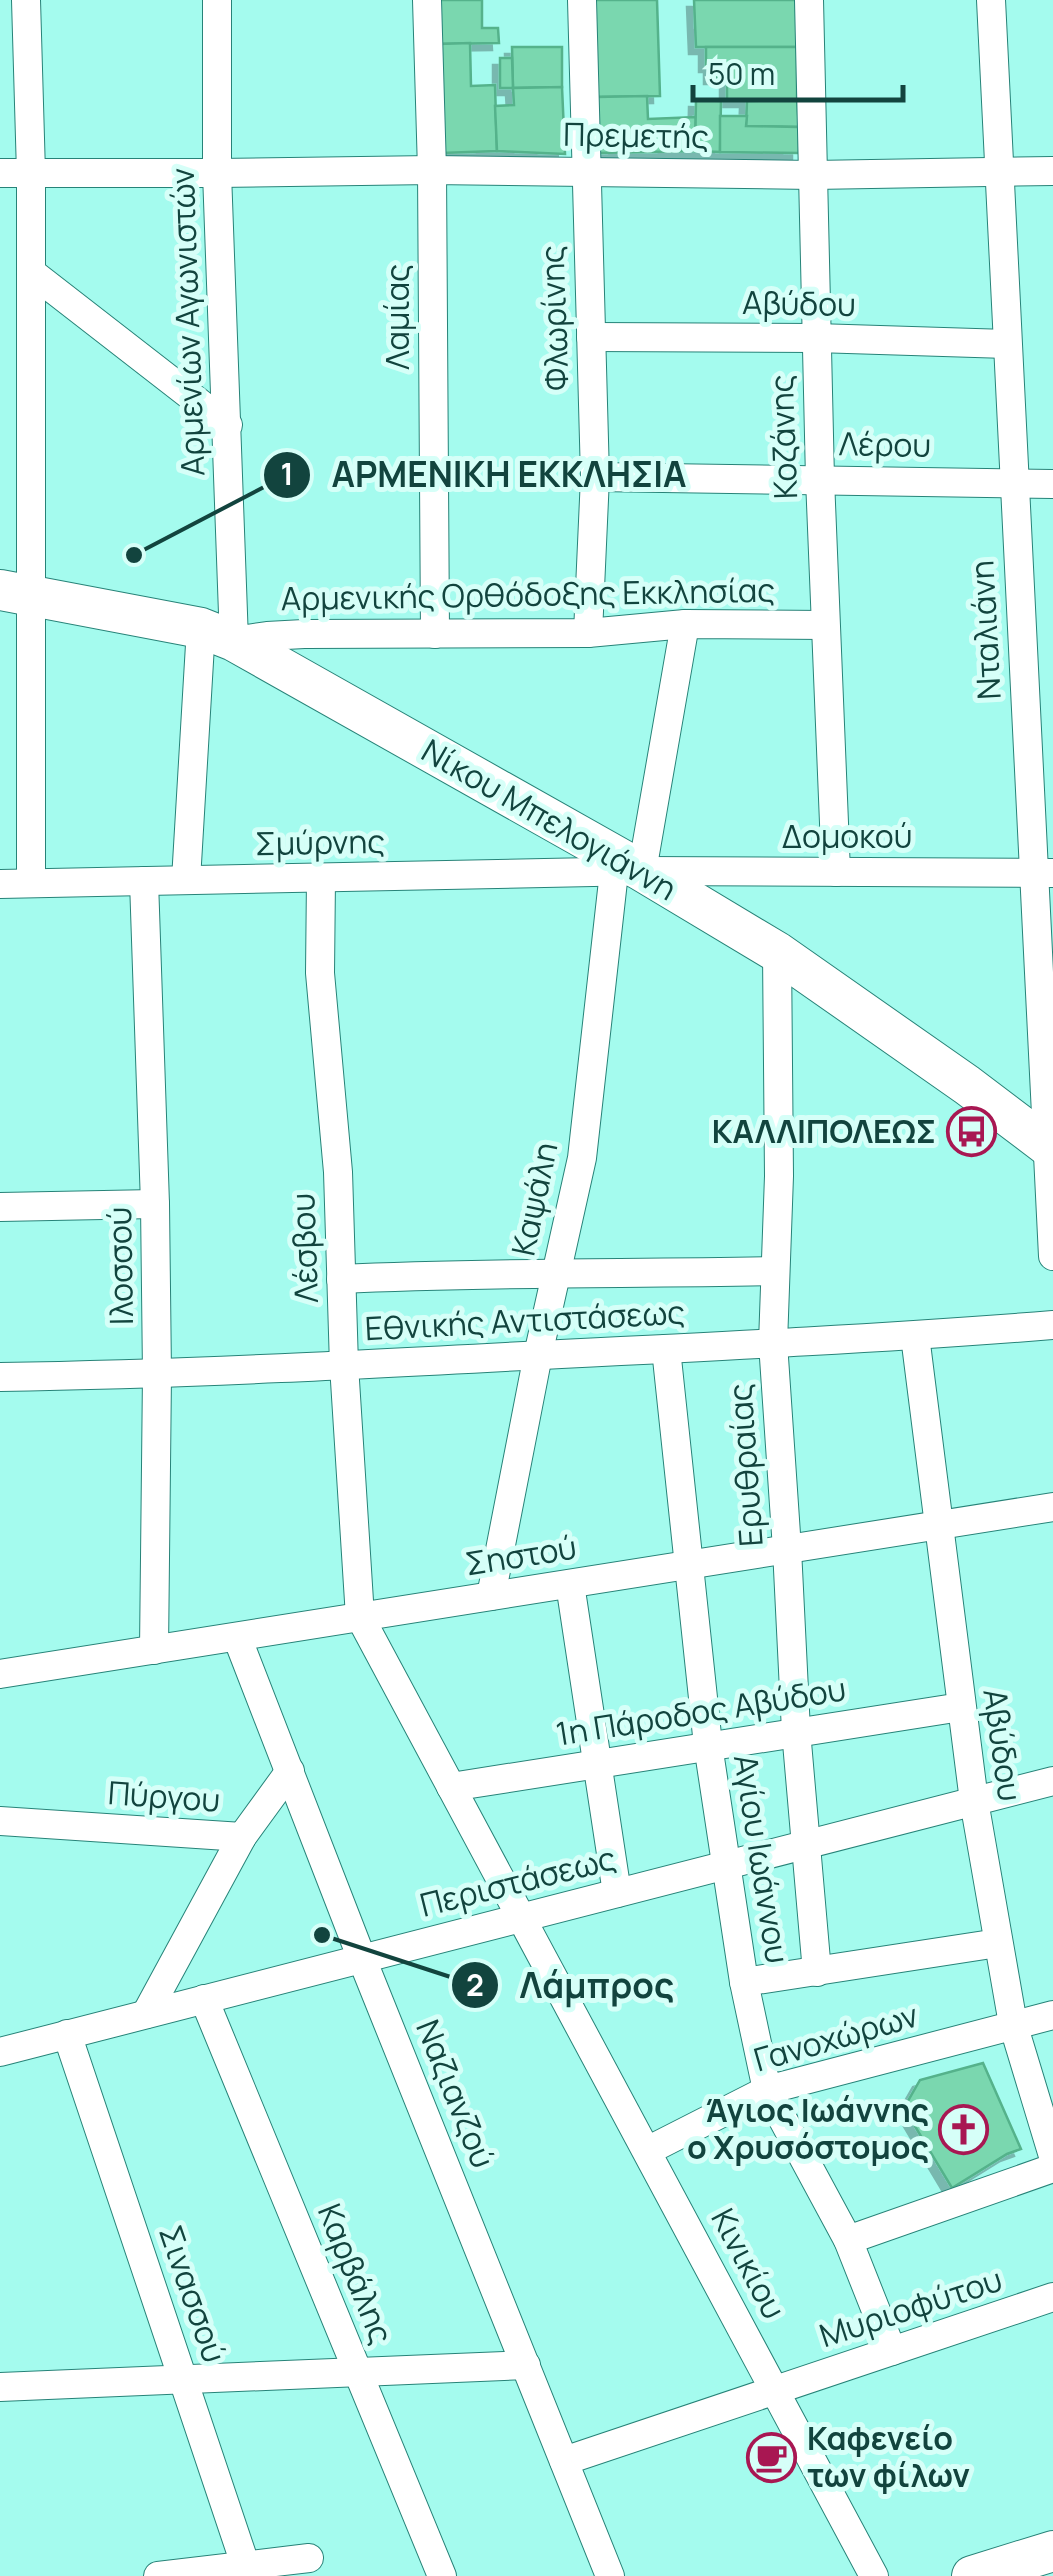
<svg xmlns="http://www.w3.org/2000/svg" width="1053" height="2576" viewBox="0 0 1053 2576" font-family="Manrope,sans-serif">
<defs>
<filter id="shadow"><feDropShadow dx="-7" dy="7" stdDeviation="0" flood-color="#0004"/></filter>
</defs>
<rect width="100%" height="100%" fill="#a4fbee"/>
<g fill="#7ad7af" stroke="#54b28b" stroke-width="2.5" filter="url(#shadow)">
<polygon points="438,0 482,0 482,28 498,28 499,43 438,44"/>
<polygon points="594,0 657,0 660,96 596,97"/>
<polygon points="694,0 796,0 797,47 696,47"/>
<polygon points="470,43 471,86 495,85 497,151 441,153 438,44"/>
<polygon points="512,47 562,47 562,87 513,88"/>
<polygon points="706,47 797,47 797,100 727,100 727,77 711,77 711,65 706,65"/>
<polygon points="500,58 512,58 513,88 500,88"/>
<polygon points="562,87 565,154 497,151 495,106 514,105 513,88"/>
<polygon points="647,96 648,119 696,117 695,151 598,153 596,97"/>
<polygon points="696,100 721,101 720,152 695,151"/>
<polygon points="797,100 799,127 746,126 747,101"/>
<polygon points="720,116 747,116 746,126 799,127 799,153 720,152"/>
<polygon points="983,2063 1021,2149 1007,2154 952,2188 904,2108 920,2080"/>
</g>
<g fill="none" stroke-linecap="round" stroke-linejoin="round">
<defs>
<g id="street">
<polyline points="26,0 31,173 31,883"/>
<polyline points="217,0 217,173 234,641 267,636 304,634 588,633 685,624 825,625"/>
<polyline points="427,0 432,170 435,634"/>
<polyline points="582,0 595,477 588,633"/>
<polyline points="809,0 820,479 836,872"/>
<polyline points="991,0 1053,1256"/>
<polyline points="0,173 217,173 432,170 813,175 1053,171"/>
<polyline points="31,272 228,425"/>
<polyline points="591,337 816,338 1007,344"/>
<polyline points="595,477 1053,484"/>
<polyline points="642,871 685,624"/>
<polyline points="321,878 320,973 338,1172 344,1365 360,1617 874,2576"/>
<polyline points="186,880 201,628"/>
<polyline points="144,881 155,1204 157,1374 154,1650"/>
<polyline points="0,884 642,871 1053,873"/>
<polyline points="777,952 779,1176 773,1343 787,1549 796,1731 817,1972"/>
<polyline points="0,1207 155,1204"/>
<path d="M341,1279C486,1272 631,1274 775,1271"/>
<polyline points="915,1336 974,1801 1013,2024 1053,2156"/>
<polyline points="666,1349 708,1745 744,1982 767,2090 848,2240 892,2351"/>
<path d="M0,1377C187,1374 374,1364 561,1354C725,1346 889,1338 1053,1325"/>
<polyline points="570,1584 617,1893"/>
<polyline points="491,1596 538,1355 582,1158 614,872"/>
<polyline points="237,1637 362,1959 610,2576"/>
<polyline points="0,1674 1053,1507"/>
<polyline points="451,1787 961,1707"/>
<polyline points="0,1821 242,1837"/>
<polyline points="744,1982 998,1943"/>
<polyline points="204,1999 442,2576"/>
<polyline points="146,2014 242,1837 290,1771"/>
<polyline points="67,2034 249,2576"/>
<polyline points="0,2052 1053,1781"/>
<polyline points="647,2151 767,2090 1053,2015"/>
<polyline points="848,2240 1053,2168"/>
<polyline points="0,2387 526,2365"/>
<polyline points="564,2461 1053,2297"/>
<polyline points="158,2576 309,2558"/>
</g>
<g id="secondary">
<polyline points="0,590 201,628 234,641 642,871 777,952 967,1085 1053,1150"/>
<polyline points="972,2576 1053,2551"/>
</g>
</defs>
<use href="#street" stroke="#278378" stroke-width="30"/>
<use href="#secondary" stroke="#278378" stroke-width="42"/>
<use href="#street" stroke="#fff" stroke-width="28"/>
<use href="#secondary" stroke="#fff" stroke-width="40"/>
</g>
<defs>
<symbol id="bus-ring" viewBox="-11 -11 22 22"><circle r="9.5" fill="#d6fff8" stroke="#a81752" stroke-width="1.5"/><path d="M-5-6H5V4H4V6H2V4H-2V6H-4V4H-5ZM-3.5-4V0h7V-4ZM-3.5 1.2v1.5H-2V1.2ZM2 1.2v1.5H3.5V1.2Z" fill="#a81752"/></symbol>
<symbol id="church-ring" viewBox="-11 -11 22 22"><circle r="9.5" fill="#d6fff8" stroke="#a81752" stroke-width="1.5"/><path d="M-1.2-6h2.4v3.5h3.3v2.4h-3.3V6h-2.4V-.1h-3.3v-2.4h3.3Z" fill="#a81752"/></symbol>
<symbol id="cafe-ring" viewBox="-11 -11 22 22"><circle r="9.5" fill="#d6fff8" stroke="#a81752" stroke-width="1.5"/><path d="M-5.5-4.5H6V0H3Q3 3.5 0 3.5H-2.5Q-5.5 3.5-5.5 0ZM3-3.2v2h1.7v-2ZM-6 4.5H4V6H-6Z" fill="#a81752"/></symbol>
</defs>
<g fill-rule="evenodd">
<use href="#bus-ring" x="944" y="1104" width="55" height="55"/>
<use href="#church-ring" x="936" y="2102" width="55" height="55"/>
<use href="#cafe-ring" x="744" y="2430" width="55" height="55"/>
</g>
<g text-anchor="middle" stroke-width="10" stroke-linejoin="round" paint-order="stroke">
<g font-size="32" fill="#12443e" stroke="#d6fff8">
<text transform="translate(636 136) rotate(1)" y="11">Πρεμετής</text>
<text transform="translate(799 304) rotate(1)" y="11">Αβύδου</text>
<text transform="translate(398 317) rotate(-90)" y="11">Λαμίας</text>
<text transform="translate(555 318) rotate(-92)" y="11">Φλωρίνης</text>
<text transform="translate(188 322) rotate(-92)" y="11">Αρμενίων Αγωνιστών</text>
<text transform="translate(784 437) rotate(-92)" y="11">Κοζάνης</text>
<text transform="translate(885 445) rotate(1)" y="11">Λέρου</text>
<text transform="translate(528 595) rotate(-1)" y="11">Αρμενικής Ορθόδοξης Εκκλησίας</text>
<text transform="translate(986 630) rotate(-93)" y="11">Νταλιάνη</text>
<text transform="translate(549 820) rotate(30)" y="11">Νίκου Μπελογιάννη</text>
<text x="847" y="848">Δομοκού</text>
<text transform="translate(320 843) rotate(-1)" y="11">Σμύρνης</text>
<text transform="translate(535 1199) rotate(-78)" y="11">Καψάλη</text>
<text transform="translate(305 1248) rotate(-92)" y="11">Λέσβου</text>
<text transform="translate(121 1266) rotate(-91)" y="11">Ιλοσσού</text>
<text transform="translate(525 1321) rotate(-3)" y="11">Εθνικής Αντιστάσεως</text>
<text transform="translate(746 1465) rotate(-94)" y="11">Ερυθραίας</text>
<text transform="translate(521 1556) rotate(-9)" y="11">Σηστού</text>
<text transform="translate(701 1712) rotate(-9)" y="11">1η Πάροδος Αβύδου</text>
<text transform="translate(1002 1745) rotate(82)" y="11">Αβύδου</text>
<text transform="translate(164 1797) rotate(4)" y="11">Πύργου</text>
<text transform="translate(761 1859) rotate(81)" y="11">Αγίου Ιωάννου</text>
<text transform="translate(518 1882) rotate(-14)" y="11">Περιστάσεως</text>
<text transform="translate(836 2038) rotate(-16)" y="11">Γανοχώρων</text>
<text transform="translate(455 2094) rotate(68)" y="11">Ναζιανζού</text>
<text transform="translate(748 2264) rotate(62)" y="11">Κινικίου</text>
<text transform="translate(355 2274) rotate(68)" y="11">Καρβάλης</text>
<text transform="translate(192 2294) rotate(71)" y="11">Σινασσού</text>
<text transform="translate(911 2308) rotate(-18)" y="11">Μυριοφύτου</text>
</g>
<g font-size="32" font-weight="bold" fill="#12443e" stroke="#d6fff8" text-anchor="end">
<text x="936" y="1143">ΚΑΛΛΙΠΟΛΕΩΣ</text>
<text x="929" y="2122">Άγιος Ιωάννης<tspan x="929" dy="37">ο Χρυσόστομος</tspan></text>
<text x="807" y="2450" text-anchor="start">Καφενείο<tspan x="807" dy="37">των φίλων</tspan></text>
</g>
</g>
<path fill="none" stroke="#12443e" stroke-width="4" d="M134 555L287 475M322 1935L475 1985"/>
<g fill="#12443e" stroke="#d6fff8" stroke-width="4">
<circle cx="134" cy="555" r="10"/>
<circle cx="322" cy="1935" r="10"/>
<circle cx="287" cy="475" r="25"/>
<circle cx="475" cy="1985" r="25"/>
</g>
<g font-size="30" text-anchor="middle" font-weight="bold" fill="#fff">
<text x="287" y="485">1</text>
<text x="475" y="1996">2</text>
</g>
<g font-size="35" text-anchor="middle" font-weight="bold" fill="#12443e" stroke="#d6fff8" stroke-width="10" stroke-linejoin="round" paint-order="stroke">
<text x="509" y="487">ΑΡΜΕΝΙΚΗ ΕΚΚΛΗΣΙΑ</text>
<text x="597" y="1998">Λάμπρος</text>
</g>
<path d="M693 85v15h210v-15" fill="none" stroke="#12443e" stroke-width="5"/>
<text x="708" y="85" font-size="30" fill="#12443e" stroke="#d6fff8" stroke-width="8" paint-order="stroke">50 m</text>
</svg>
